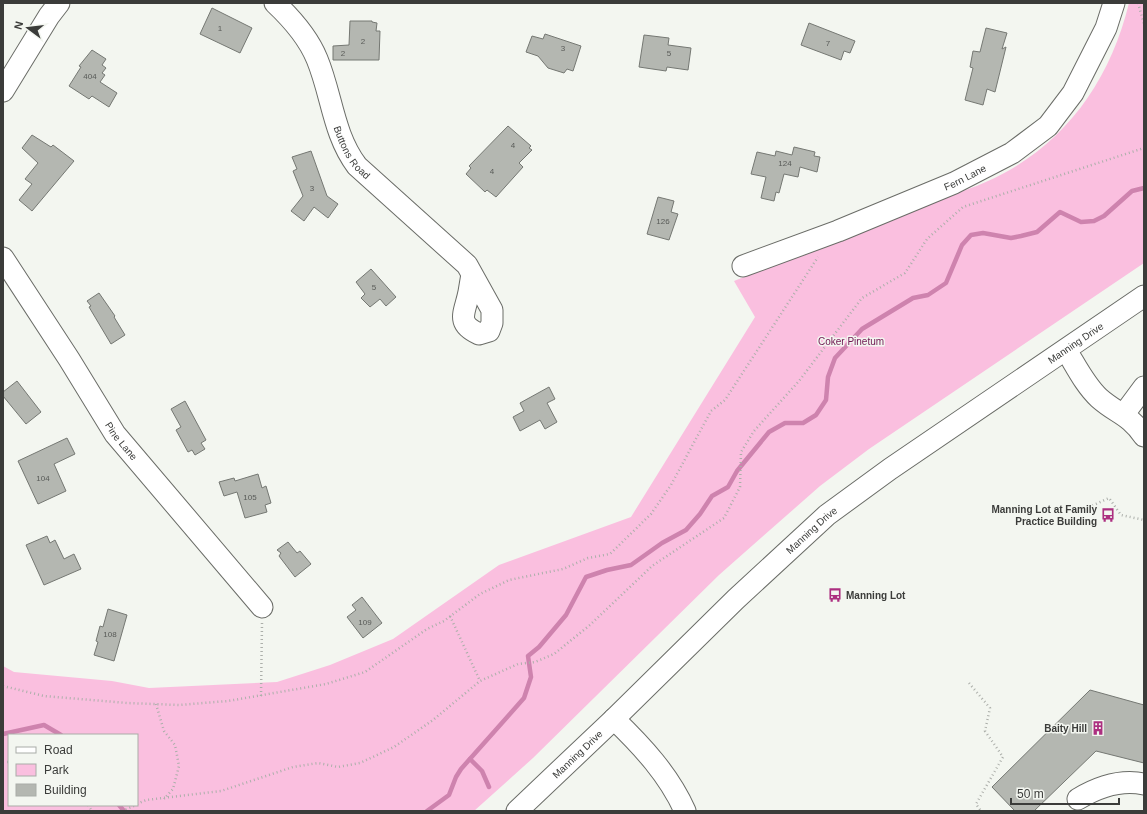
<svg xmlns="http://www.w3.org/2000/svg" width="1147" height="814" viewBox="0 0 1147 814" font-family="Arial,sans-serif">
<rect width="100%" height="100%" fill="#f3f6f0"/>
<path fill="#fabfdf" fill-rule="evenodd" d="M1129,3H1144V263L869,449L820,486L719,575L533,758L474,811H3V666L14,672L112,681L149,688L277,682L330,665L393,639L499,565L631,517L755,317L734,281L950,195C1045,168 1106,98 1129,3ZM9,735H137V805H9Z"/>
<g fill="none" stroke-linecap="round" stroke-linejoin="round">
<g stroke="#ce83ae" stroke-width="4.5">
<polyline points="3,734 44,725 61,735"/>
<polyline points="470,759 482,771 489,787"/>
<polyline points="119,805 124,811"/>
<polyline points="427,811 449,795 456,777 461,769 524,698 531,677 528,656 539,647 566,615 586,577 607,570 631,565 662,543 686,530 700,514 712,496 728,487 737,471 769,432 785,423 803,423 816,415 826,400 828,377 835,358 862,329 913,298 928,295 946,283 962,245 971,235 983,233 1011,238 1021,236 1037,232 1060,212 1081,222 1094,221 1104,216 1132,191 1144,188"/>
</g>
</g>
<g fill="#b4b7b1" stroke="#757873">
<polygon points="212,8 252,28 240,53 200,34"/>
<polygon points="350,21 372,21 372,22 377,23 376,31 380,31 379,60 333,60 333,46 349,45"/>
<polygon points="809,23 855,41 850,53 844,51 841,60 801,45"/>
<polygon points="986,28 1007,33 1002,49 1006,47 995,92 987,89 983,105 965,100 973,68 970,67 973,51 980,52"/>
<polygon points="545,34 581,46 573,71 567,69 564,73 548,68 538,56 526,52 532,36 543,39"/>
<polygon points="644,35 669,38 668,45 691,48 688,70 667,67 666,71 639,67"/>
<polygon points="92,50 106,59 102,65 106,68 102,73 105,75 100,82 117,93 109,107 92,96 89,99 69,86 81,67 79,66"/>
<polygon points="508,126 531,146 529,148 532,150 519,163 523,167 496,197 487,190 485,192 466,174 471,168 469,166"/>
<polygon points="32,135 51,147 53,145 74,161 32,211 19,200 32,184 25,179 38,163 22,148"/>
<polygon points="794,147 815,152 814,156 820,157 817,172 800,167 798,177 784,174 779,193 776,192 774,201 761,198 766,177 751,174 757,152 775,156 776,151 792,155"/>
<polygon points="311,151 327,196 338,204 328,218 314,207 304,221 291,211 303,196 293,171 297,169 292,157"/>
<polygon points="658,197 674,201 671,212 678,214 669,240 647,234"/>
<polygon points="371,269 396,297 386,306 380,299 370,307 361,298 365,294 356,282"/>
<polygon points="99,293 115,316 114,317 125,335 111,344 89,307 91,306 87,301"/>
<polygon points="17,381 41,412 26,424 3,396 3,392"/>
<polygon points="549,387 555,399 547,403 557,422 545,429 540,420 520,431 513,417 524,411 520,403"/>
<polygon points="185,401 206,440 201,443 205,449 195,455 192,450 188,452 176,430 181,427 171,409"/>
<polygon points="67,438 75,454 54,464 66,491 38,504 18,461"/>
<polygon points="258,474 262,488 266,486 271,503 265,505 267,512 245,518 237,492 224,496 219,482 234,478 235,481"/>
<polygon points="47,536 50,543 55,540 64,559 74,554 81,569 44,585 26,545"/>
<polygon points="288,542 297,553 300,551 311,564 295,577 279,556 281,553 277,550"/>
<polygon points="362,597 382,623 363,638 347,617 356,610 352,605"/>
<polygon points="108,609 127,615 114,661 94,655 98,642 96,641 100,626 103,627"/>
<polygon points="1090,690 1144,705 1144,763 1096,751 1034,811 1015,811 992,787"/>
</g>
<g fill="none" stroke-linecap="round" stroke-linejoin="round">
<defs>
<g id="minor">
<path id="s1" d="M275,3C292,19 308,37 317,59C332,95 333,134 357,166L467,265L492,310V323L489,331L479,334C455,323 465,313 469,292C470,286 471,280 472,274"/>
<polyline points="3,91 49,16 59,3"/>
<path id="s2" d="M3,258L69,359L115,434L262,607"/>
<path id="s3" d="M743,266L838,231L954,183L1012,153L1048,126L1073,93L1106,28L1114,3"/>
<path d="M1066,350C1076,366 1085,385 1099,398C1117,414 1129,414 1144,436"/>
<polyline points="1124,414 1144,387"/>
<path d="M614,719C642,746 669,775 685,811"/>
<path d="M1078,799C1098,787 1120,779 1144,784"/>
<path id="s4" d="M517,811L614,719L736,599L827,515L890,469L1144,296"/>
</g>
</defs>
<use href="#minor" stroke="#6a6c67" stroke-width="23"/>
<g stroke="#acafaa" stroke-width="2.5" stroke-dasharray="1 3" stroke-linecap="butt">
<polyline points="1138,3 1144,24"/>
<polyline points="1085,509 1109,498 1121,515 1144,520"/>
<polyline points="450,616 480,681"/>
<polyline points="969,683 990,708 985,731 1003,757 976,804 981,811"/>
<polyline points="3,686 44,696 127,703 179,705 228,701 326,684 365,672 427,629 444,621 480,594 509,580 563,569 588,558 610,554 651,514 671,485 711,411 725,400 818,257"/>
<polyline points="261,696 262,623"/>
<polyline points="156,704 164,731 175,745 179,766 173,789 164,799"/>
<polyline points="3,762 9,762"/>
<polyline points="137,804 146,800 221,791 293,767 318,763 338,767 360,763 394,747 433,720 480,681 518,664 535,662 554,654 590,625 652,566 724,518 740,487 741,452 754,431 799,381 862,298 905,273 927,239 963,207 1144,148"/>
<polyline points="88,805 92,811"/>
<polyline points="122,811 136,805"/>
</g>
<use href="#minor" stroke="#fff" stroke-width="21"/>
</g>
<defs>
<symbol id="bus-bare" viewBox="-9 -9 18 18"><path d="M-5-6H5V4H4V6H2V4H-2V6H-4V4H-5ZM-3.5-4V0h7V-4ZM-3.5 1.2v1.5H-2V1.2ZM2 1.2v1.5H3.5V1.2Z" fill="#ac2f80" stroke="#f3f6f0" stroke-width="2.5" paint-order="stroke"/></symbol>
<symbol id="building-bare" viewBox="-9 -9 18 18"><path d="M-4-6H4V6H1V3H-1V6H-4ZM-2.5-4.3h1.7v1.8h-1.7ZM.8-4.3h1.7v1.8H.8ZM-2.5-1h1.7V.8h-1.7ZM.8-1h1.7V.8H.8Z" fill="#ac2f80" stroke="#f3f6f0" stroke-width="2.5" paint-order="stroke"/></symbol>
</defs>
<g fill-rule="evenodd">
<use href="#bus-bare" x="1098" y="505" width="20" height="20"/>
<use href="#bus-bare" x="825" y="585" width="20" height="20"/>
<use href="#building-bare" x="1088" y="718" width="20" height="20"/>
</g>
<g text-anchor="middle" stroke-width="3" stroke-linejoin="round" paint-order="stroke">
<g font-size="8" fill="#595b58">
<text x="220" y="31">1</text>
<text x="363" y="44">2</text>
<text x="828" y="46">7</text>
<text x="563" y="51">3</text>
<text x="343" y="56">2</text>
<text x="669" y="56">5</text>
<text x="90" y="79">404</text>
<text x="513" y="148">4</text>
<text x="785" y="166">124</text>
<text x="492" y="174">4</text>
<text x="312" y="191">3</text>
<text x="663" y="224">126</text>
<text x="374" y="290">5</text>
<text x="43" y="481">104</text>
<text x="250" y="500">105</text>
<text x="365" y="625">109</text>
<text x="110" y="637">108</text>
</g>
<g font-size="10" fill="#3b3c3a" stroke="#f3f6f0">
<text dy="4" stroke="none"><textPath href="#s1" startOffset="171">Buttons Road</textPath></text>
<text dy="4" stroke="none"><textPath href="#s3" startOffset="239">Fern Lane</textPath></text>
<text dy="4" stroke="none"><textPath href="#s4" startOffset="731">Manning Drive</textPath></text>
<text dy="4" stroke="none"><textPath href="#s2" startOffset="218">Pine Lane</textPath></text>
<text dy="4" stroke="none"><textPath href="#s4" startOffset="407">Manning Drive</textPath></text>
<text dy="4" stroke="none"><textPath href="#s4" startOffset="83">Manning Drive</textPath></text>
</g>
<g font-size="10" fill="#6f1651" stroke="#f3f6f0">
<text x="851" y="345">Coker Pinetum</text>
</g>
<g font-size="10" font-weight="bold" fill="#3b3c3a" stroke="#f3f6f0" text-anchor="end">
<text x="1097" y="513">Manning Lot at Family<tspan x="1097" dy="12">Practice Building</tspan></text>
<text x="846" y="599" text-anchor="start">Manning Lot</text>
<text x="1087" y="732">Baity Hill</text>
</g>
</g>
<rect width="1147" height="814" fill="none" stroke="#3b3c3a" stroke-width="8"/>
<rect x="8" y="734" width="130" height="72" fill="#f3f6f0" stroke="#a9aca7"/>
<rect x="16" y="747" width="20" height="6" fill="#ffffff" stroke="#a9aca7"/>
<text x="44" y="754" font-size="12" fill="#3b3c3a">Road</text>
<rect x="16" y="764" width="20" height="12" fill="#fabfdf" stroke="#a9aca7"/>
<text x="44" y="774" font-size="12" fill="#3b3c3a">Park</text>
<rect x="16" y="784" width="20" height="12" fill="#b4b7b1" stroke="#a9aca7"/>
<text x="44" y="794" font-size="12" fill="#3b3c3a">Building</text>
<g transform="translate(28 28) rotate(285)" stroke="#f3f6f0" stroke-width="3" paint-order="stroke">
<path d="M0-3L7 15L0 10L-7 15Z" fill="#3b3c3a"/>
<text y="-6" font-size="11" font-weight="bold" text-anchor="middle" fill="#3b3c3a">N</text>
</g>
<path d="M1011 798v6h108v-6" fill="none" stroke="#3b3c3a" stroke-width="2"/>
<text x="1017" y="798" font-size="12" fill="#3b3c3a" stroke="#f3f6f0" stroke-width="3" paint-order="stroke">50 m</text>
</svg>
